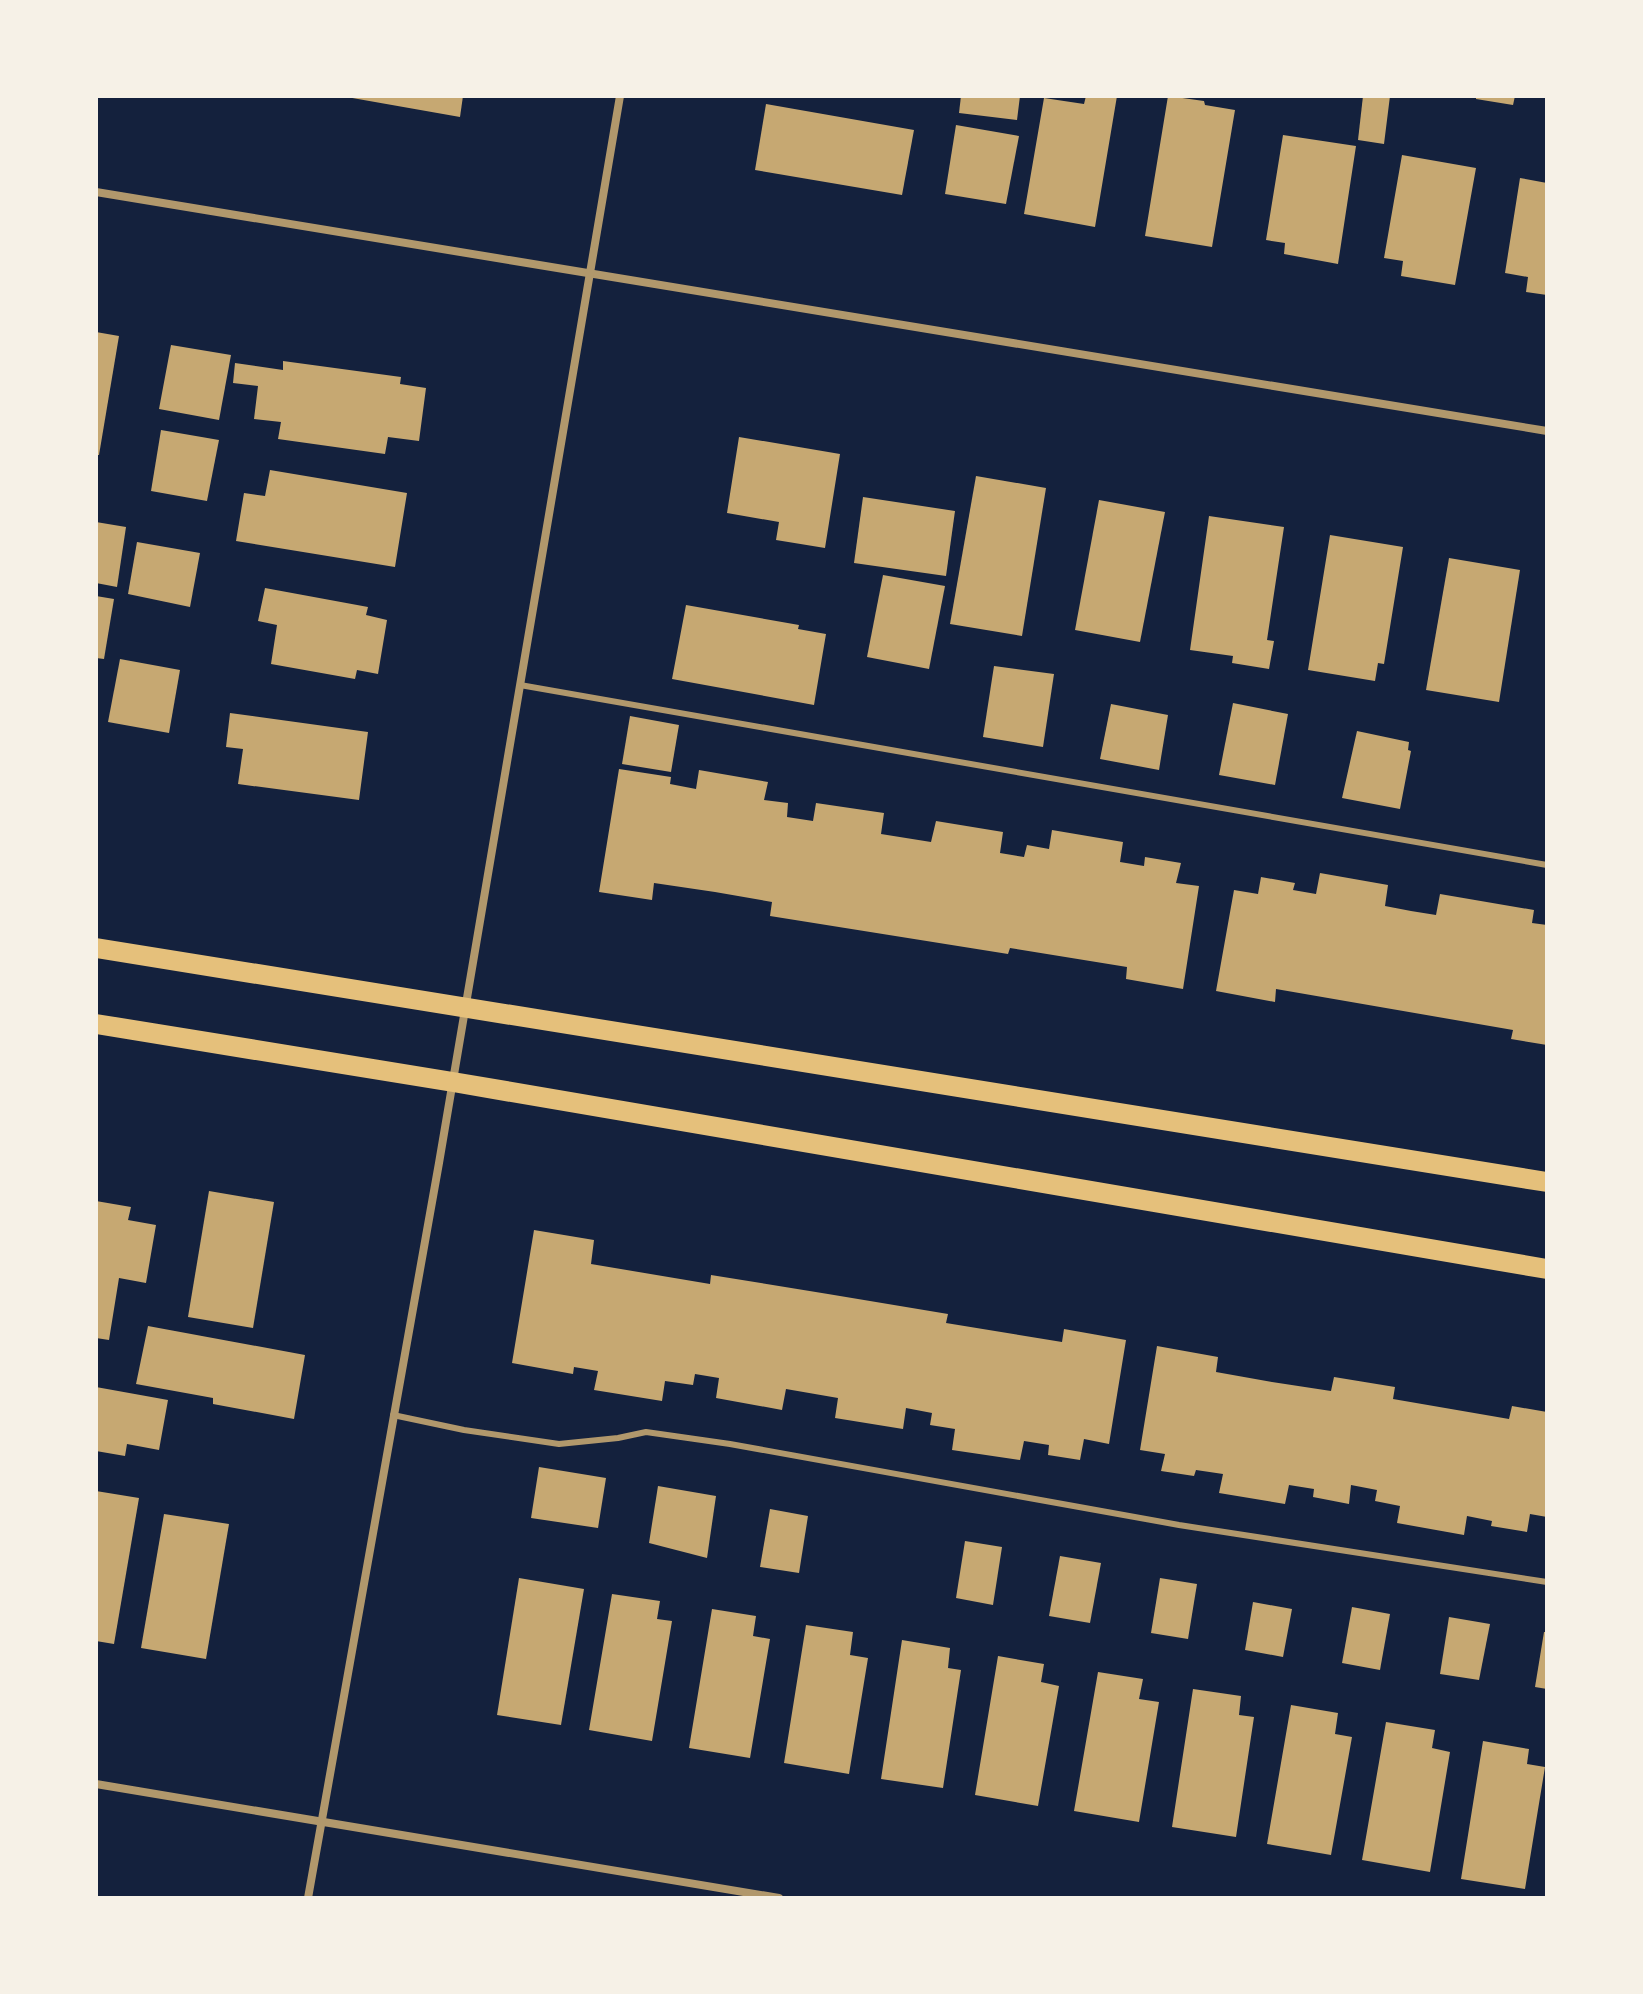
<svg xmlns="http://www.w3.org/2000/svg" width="1643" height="1994" viewBox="0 0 1643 1994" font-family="Inter,sans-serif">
<rect width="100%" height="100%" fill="#14213d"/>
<g fill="#c6a872">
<polygon points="341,96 463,96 460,117"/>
<polygon points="961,96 1020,96 1017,120 959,113"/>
<polygon points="1086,96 1117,96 1095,227 1024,214 1044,98 1084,104"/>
<polygon points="1168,96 1204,101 1205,105 1235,110 1212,247 1145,236"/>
<polygon points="1363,96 1390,96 1384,144 1358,140"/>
<polygon points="1476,96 1515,96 1513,105 1476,99"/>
<polygon points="766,104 914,130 902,195 755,170"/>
<polygon points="956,125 1019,136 1006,204 945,194"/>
<polygon points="1283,135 1356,146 1338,264 1284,254 1285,243 1266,240"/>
<polygon points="1402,155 1476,168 1455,285 1401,276 1403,261 1384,258"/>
<polygon points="1520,178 1547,183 1547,295 1526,292 1528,277 1505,273"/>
<polygon points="96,332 119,336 99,455 96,455"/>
<polygon points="171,345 231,355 219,420 159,409"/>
<polygon points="283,361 401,377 400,384 426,388 419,441 388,437 385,454 278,439 281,422 254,419 258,386 233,383 235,363 283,370"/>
<polygon points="161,430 219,440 207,501 151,491"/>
<polygon points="739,437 840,454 825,548 776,540 779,522 727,513"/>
<polygon points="270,470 407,493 395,567 236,541 244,493 265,496"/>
<polygon points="976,476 1046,488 1022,636 950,624"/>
<polygon points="863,497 955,511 946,576 854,563"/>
<polygon points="1099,500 1165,512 1140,642 1075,630"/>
<polygon points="1209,516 1284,527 1267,640 1274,641 1269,669 1232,663 1233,656 1190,650"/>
<polygon points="96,522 126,527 117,587 96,583"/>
<polygon points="1330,535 1403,547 1384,664 1378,663 1375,681 1308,670"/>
<polygon points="137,542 200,553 190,607 128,594"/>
<polygon points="1449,558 1520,570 1499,702 1426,690"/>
<polygon points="883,575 945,586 929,669 867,657"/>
<polygon points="265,588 368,607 366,615 387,620 378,674 357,670 355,679 271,664 277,625 258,621"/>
<polygon points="96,596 114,599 104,659 96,658"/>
<polygon points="686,605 799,625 798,629 826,634 814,705 672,679"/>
<polygon points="120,659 180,670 169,733 108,722"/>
<polygon points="994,666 1054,674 1043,747 983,737"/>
<polygon points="1233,703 1288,714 1275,785 1219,775"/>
<polygon points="1111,704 1168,715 1159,770 1100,759"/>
<polygon points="230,713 368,732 359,800 238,784 243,749 226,747"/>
<polygon points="630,716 679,725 671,772 622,764"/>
<polygon points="1357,731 1409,742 1408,750 1411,751 1400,809 1342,798"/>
<polygon points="619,769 671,777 670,784 696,789 699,770 768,782 764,800 788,803 787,817 813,821 816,803 884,813 881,834 931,842 936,821 1003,832 1000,853 1024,857 1027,845 1049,849 1052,830 1123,842 1120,862 1144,866 1145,857 1181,863 1176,883 1199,886 1183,989 1126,979 1127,967 1010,948 1008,954 770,916 772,902 715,892 654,883 652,900 599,892"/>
<polygon points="1320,873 1388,885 1385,906 1411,911 1436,915 1440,894 1534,910 1532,923 1547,925 1547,1045 1511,1039 1513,1030 1276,989 1275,1002 1216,991 1234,890 1258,894 1261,877 1295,883 1293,890 1316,894"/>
<polygon points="209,1191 274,1202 253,1328 188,1317"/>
<polygon points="96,1201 131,1207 128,1220 156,1225 146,1283 119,1278 109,1340 96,1338"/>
<polygon points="534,1230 594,1240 591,1264 710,1284 711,1275 828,1294 948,1314 946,1323 1062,1342 1064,1329 1126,1340 1109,1444 1084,1439 1080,1460 1048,1455 1049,1445 1024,1441 1020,1460 952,1450 955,1429 930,1425 932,1413 906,1408 903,1429 835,1418 838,1398 786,1389 782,1410 716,1398 719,1378 695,1374 693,1385 665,1381 662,1401 594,1390 598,1371 574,1367 573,1374 512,1363"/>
<polygon points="148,1326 305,1355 294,1419 213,1404 213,1398 136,1384"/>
<polygon points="1157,1346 1218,1357 1216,1372 1272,1382 1331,1391 1334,1377 1395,1387 1393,1399 1509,1419 1512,1406 1547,1412 1547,1517 1530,1514 1527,1532 1491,1526 1492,1521 1467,1516 1464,1535 1397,1523 1400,1506 1375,1501 1377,1490 1351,1485 1349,1504 1313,1497 1314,1489 1289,1485 1285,1504 1219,1493 1223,1474 1196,1470 1194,1476 1161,1471 1165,1454 1140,1450"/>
<polygon points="96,1387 168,1400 159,1450 127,1444 125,1456 96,1451"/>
<polygon points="539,1467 606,1478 598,1528 531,1518"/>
<polygon points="658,1486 716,1496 707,1558 649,1543"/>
<polygon points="96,1491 139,1498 114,1644 96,1641"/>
<polygon points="770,1509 808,1516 799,1573 760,1567"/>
<polygon points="164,1514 229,1524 206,1659 141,1648"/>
<polygon points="965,1541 1002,1547 993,1605 956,1598"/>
<polygon points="1060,1556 1101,1563 1090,1623 1049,1616"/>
<polygon points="519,1578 584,1589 561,1725 497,1715"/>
<polygon points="1160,1578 1197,1584 1188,1639 1151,1633"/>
<polygon points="612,1594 660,1601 657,1619 672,1621 652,1741 589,1730"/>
<polygon points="1253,1602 1292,1609 1283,1657 1245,1650"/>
<polygon points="1352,1607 1390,1614 1380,1670 1342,1663"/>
<polygon points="712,1609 756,1616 753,1636 770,1639 750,1758 689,1748"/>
<polygon points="1449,1617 1490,1624 1479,1680 1440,1674"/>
<polygon points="806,1625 853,1632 850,1655 868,1658 849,1774 784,1763"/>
<polygon points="1544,1632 1547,1632 1547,1689 1535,1687"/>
<polygon points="902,1640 950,1648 948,1668 961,1670 943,1788 881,1779"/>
<polygon points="998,1656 1044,1664 1041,1682 1059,1686 1038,1806 975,1795"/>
<polygon points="1098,1672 1143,1679 1139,1699 1159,1702 1139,1822 1074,1811"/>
<polygon points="1193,1689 1241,1696 1239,1715 1254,1717 1236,1837 1172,1827"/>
<polygon points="1291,1705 1338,1713 1335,1734 1352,1737 1331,1855 1267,1844"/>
<polygon points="1386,1722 1435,1730 1432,1748 1450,1752 1430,1872 1362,1860"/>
<polygon points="1483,1741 1529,1749 1527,1764 1545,1767 1525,1889 1461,1879"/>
</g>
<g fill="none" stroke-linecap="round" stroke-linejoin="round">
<g stroke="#b1986c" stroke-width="6">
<polyline points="520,685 1547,865"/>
<polyline points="393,1415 464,1430 559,1444 618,1438 646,1432 730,1444 1179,1525 1547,1582"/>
</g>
<g stroke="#b1986c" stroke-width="8">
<polyline points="96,192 1547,431"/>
<polyline points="96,1784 779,1898"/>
<polyline points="308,1898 439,1163 620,96"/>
</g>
<g stroke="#e5c07b" stroke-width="20">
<polyline points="96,948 1547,1182"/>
<polyline points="96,1024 453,1082 1547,1269"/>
</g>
</g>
<rect width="1643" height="1994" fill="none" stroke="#f6f1e7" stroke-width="196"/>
</svg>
